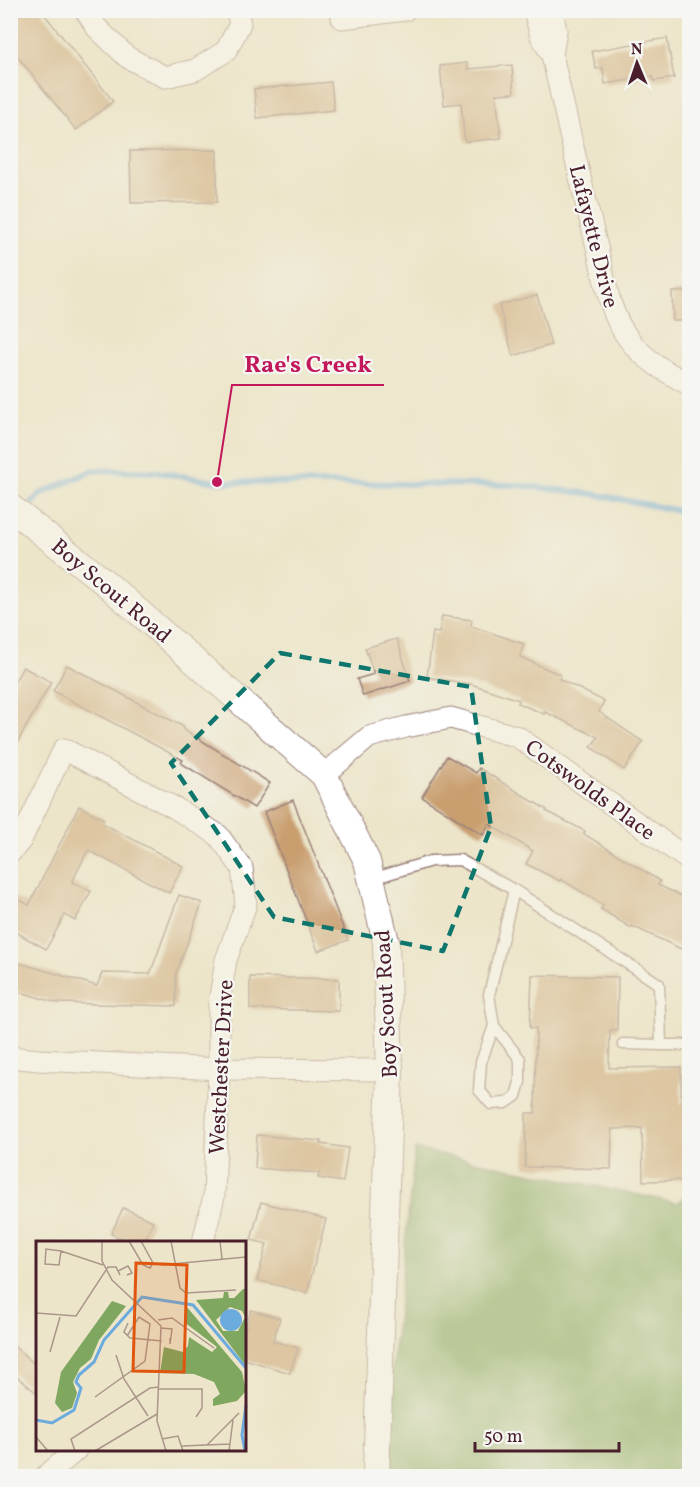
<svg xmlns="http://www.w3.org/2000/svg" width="700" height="1487" viewBox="0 0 700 1487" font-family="Vollkorn,serif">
<rect width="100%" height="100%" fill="#f6f6f2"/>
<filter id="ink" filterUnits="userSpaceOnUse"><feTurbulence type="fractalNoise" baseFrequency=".0167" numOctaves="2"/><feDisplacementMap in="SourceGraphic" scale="12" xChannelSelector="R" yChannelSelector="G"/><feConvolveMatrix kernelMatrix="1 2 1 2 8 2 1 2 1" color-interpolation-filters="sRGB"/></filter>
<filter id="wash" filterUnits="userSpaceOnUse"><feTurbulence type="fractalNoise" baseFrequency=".008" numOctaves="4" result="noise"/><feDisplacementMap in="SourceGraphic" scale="24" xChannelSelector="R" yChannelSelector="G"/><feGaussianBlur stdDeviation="1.35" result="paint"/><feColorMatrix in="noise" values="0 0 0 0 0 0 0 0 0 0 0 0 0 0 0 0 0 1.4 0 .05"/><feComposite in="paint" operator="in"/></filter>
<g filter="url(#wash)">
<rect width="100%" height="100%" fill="#ece5ca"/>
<polygon fill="#7fa75f" stroke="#646345" stroke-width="1.5" points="415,1149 678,1203 689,1190 689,1476 381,1476"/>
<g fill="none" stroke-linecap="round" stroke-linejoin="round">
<polyline stroke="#6cabde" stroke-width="6" points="25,511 40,494 94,470 157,472 217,482 517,485 593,494 690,513"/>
</g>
<g id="blocks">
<g fill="#c99f6f">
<polygon points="10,10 41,10 113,101 76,130 10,47"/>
<polygon points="667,38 674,78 654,81 653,76 605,84 603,68 596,69 592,51"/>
<polygon points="467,63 468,69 512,65 514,93 496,94 501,138 465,142 461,103 444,105 440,66"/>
<polygon points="331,82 334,110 257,118 254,89"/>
<polygon points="217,150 217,202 131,203 130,151"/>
<polygon points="690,291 690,321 673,321 672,292"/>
<polygon points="537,295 551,345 513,356 499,305"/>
<polygon points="442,616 472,620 471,626 524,644 520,657 561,675 559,679 604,701 599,712 643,742 624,770 591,747 598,737 545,712 544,714 518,703 519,700 471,684 427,677 433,632 439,633"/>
<polygon points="397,639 410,681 363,696 357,679 374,674 365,648"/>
<polygon points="67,665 184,727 183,729 270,783 254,808 181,763 183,760 53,691"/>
<polygon points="23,667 51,682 10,756 10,690"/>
<polygon points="447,756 476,773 479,768 547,810 546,811 585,831 584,834 660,881 658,885 690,900 690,953 632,926 631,928 601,909 603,905 561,879 560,881 526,864 533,851 489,824 483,835 422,797"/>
<polygon points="293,800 348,940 318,951 264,812"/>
<polygon points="79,806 104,819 102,823 183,866 169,893 88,850 72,882 91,891 75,921 65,915 46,949 10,929 10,895 29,905"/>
<polygon points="179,895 202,903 176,974 176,1006 57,1003 10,989 10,960 97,986 102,973 150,974"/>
<polygon points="532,975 618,977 617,1030 610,1030 609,1068 681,1067 681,1104 690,1104 690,1180 643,1181 642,1128 612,1129 611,1169 525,1167 526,1113 535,1113 536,1028 530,1028"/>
<polygon points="250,977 339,979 339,1011 250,1009"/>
<polygon points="257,1135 321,1141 321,1144 348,1148 343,1182 318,1178 319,1173 255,1168"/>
<polygon points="261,1202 326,1219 307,1293 257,1280 267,1244 251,1240"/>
<polygon points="123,1208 153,1221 144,1242 130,1242 111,1234"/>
<polygon points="251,1310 280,1318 273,1341 298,1348 290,1373 244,1359 244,1333"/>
<polygon points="10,1343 38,1367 38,1394 10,1371"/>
</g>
</g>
</g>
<g filter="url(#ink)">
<use href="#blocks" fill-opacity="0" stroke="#9b827a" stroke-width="1.5"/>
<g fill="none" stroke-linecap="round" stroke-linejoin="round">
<defs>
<g id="service">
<polyline points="372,879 431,861 460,860 514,890 489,995 494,1026 520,1059 520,1082 516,1096 506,1103 491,1104 479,1090 481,1062 494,1026"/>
<polyline points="514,890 659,984 661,1045 623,1044"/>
<polyline points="661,1045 690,1045"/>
</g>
<g id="minor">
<polyline points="85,10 97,28 127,57 165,77 195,70 226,51 240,24 237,10"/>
<path d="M534,10L541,36L552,55C566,117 580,180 596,243C604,274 608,312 628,338C644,360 666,372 690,385"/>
<polyline points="342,18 405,10"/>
<polyline points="552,55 556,31 552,10"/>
<polyline points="324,775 369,737 406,727 451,718 518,737 690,861"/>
<polyline points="10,853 21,840 64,749 175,808 218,835 242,868 246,904 226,960 219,1003 219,1069 214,1196 203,1242"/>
<polyline points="10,1057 39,1060 219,1069 390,1070"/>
<polyline points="46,1476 76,1450"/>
</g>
<polyline id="tertiary" points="10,507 108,585 324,775 367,861 386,942 390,1070 376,1476"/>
</defs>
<use href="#service" stroke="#9b827a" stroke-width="13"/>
<use href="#minor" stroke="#9b827a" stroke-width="23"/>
<use href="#tertiary" stroke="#9b827a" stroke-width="28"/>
<use href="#service" stroke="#fff" stroke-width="10"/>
<use href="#minor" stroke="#fff" stroke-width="21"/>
<use href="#tertiary" stroke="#fff" stroke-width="26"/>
</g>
</g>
<path d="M0 0H700V1487H0ZM280,653L471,687L491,827L443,951L274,917L171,763Z" fill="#ece5ca" fill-opacity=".55" fill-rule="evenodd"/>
<path fill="none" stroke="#0f766e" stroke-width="4.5" stroke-dasharray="12 8" stroke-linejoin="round" d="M280,653L471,687L491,827L443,951L274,917L171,763Z"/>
<g text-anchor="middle" stroke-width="4.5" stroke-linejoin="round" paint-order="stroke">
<g font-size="22" fill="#4a1f2b" stroke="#f6f6f2">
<text transform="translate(595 236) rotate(76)" y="8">Lafayette Drive</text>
<text transform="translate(112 590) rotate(40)" y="8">Boy Scout Road</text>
<text transform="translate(591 789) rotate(36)" y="8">Cotswolds Place</text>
<text transform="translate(385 1004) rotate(-93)" y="8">Boy Scout Road</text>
<text transform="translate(220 1067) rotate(-87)" y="8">Westchester Drive</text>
</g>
</g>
<g transform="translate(36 1241)">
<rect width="210" height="210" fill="#ece5ca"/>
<path d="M207,48H210V125L160,59L187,57L188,51H192L193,57H198ZM194,66L206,70L209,76L202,90H187L180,79ZM76,60L90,65L63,99L55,118L44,127L37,141L41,152L36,167L26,171L19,162L25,131ZM150,65L206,131L210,150L201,160L177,165V158L184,153L178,141L158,133L124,132L128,106L147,111L152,105L153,96L176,111L181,106L148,81Z" fill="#7fa75f" fill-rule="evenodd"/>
<path d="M184 79a11 11 0 1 1 22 0a11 11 0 1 1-22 0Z" fill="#6cabde"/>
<path fill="none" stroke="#6cabde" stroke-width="3" d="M0,179L16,182L38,169L45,147L40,141L43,134L58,121L68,99L106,56L157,64L210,127M209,210L206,194L210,164"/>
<path fill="none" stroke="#ab968a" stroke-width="1.5" d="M66,0V20L76,39L125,85L121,180L130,210M93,0L107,24L114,27L117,22L105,0M135,0L139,21M184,0L186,18M25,10L10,8L9,23L23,24L25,10L67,24M125,24L210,16M140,27L139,21L144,47L150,52L200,49M82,30L92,25L96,32L91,34M0,72L40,75L72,26H80L84,34M122,79L136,77L178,107M92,82L88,91L94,97L126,100M125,87L136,88L134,103V97M14,111L24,76M80,114L88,138L112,175M123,148H166V167L160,176M59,156L109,120L114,83L103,76L91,95M0,196L12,210M126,198L142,195L147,210M171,204L203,172M146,205L194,203M39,210L35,198L114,147L123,146M59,210L121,173M193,210L197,179"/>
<path fill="#e0560e" fill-opacity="0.15" stroke="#e0560e" stroke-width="3" d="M100,22L151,24L148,131L97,130Z"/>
<rect width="210" height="210" fill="none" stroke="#4a1f2b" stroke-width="3"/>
</g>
<path fill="none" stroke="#c2185b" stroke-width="2" d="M217 482L232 385H384"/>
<circle fill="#c2185b" stroke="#f6f6f2" stroke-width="2" cx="217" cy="482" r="6"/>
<g font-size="24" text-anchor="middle" font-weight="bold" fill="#c2185b" stroke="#f6f6f2" stroke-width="4.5" stroke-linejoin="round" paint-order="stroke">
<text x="308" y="372">Rae's Creek</text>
</g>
<rect width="700" height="1487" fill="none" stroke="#f6f6f2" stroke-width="36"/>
<g transform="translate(637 63) rotate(358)" stroke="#f6f6f2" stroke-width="4.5" paint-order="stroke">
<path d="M0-4.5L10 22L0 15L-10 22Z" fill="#4a1f2b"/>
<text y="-9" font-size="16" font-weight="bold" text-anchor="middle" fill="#4a1f2b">N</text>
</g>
<path d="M475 1442v9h144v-9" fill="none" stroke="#4a1f2b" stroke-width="3"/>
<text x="484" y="1442" font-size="18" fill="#4a1f2b" stroke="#f6f6f2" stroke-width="4.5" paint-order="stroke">50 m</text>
</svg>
